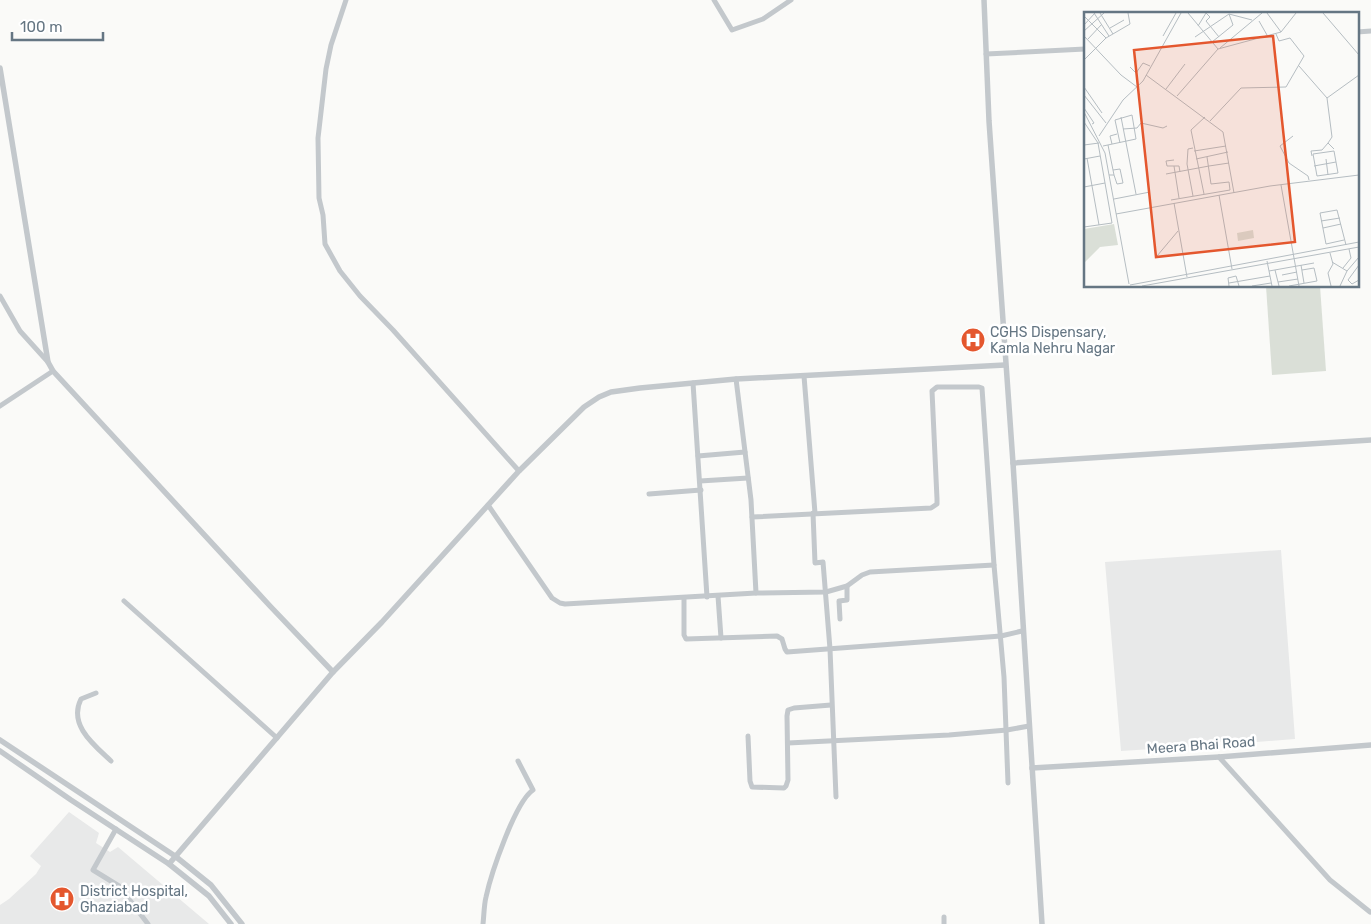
<svg xmlns="http://www.w3.org/2000/svg" width="1371" height="924" viewBox="0 0 1371 924" font-family="Rubik,sans-serif">
<rect width="100%" height="100%" fill="#fafaf8"/>
<g fill="#e8e9e9">
<polygon points="1281,550 1295,739 1232,744 1229,741 1217,742 1214,745 1121,751 1105,562"/>
<polygon points="69,812 99,833 96,843 110,852 118,847 209,924 0,924 0,905 9,899 36,874 41,866 30,856"/>
</g>
<polygon fill="#dadfd7" points="1266,286 1320,286 1326,371 1272,375"/>
<g fill="none" stroke-linecap="round" stroke-linejoin="round">
<g stroke="#c3c8cc" stroke-width="5">
<polyline points="346,0 331,45 326,69 318,138 319,198 323,215 325,244 340,271 360,296 393,330 519,471"/>
<polyline points="714,0 732,30 763,19 791,0"/>
<polyline points="1357,32 1371,31"/>
<polyline points="986,54 1085,49"/>
<polyline points="0,296 20,331 48,362"/>
<polyline points="804,376 815,513"/>
<polyline points="736,379 751,500 756,593"/>
<polyline points="693,383 707,597"/>
<polyline points="0,406 53,371"/>
<polyline points="698,456 745,452"/>
<polyline points="700,481 748,478"/>
<polyline points="649,494 701,490"/>
<polyline points="488,505 552,598 560,603 565,604 756,593 826,592 847,586 862,575 870,572 994,565"/>
<polyline points="813,513 815,563 823,562 830,649 836,797"/>
<polyline points="752,517 931,508 937,504 937,499 932,391 937,387 979,387 982,388 994,565 1004,677 1008,783"/>
<polyline points="718,596 721,638"/>
<polyline points="684,598 684,635 686,639 777,636 782,639 785,649 787,652 1001,636 1022,631"/>
<polyline points="124,601 277,738"/>
<polyline points="840,619 839,601 847,600 847,586"/>
<path d="M96,693L81,699C68,725 94,745 111,761"/>
<polyline points="748,736 750,781 752,787 784,788 786,786 788,780 787,716 788,710 794,708 831,705"/>
<polyline points="788,743 949,735 1007,730 1029,726"/>
<polyline points="1219,757 1330,880 1370,912"/>
<polyline points="116,829 93,870 119,886 148,924"/>
<polyline points="944,917 944,924"/>
<path d="M483,924C484,915 484,905 486,897C491,874 515,802 533,790L518,761"/>
</g>
<g stroke="#c3c8cc" stroke-width="5.5">
<polyline points="984,0 989,121 1013,463 1042,924"/>
<polyline points="0,68 48,362 53,371 270,606 333,672"/>
<polyline points="1013,463 1371,440"/>
<polyline points="0,740 175,856 211,885 242,924"/>
<polyline points="0,751 71,800 169,864 209,896 231,924"/>
<polyline points="1032,768 1219,757 1371,745"/>
<polyline points="169,864 333,672 382,622 519,471 584,407 599,397 611,392 640,388 736,379 1005,365"/>
</g>
</g>
<defs>
<symbol id="hospital-disc" viewBox="-11 -11 22 22"><circle r="9.5" fill="#e4572e" stroke="#fff"/><path d="M-5-5h3v3.5h4V-5h3V5h-3V1.5h-4V5h-3Z" fill="#fff"/></symbol>
</defs>
<g fill-rule="evenodd">
<use href="#hospital-disc" x="959" y="326" width="28" height="28"/>
<use href="#hospital-disc" x="48" y="885" width="28" height="28"/>
</g>
<g text-anchor="middle" stroke-width="5" stroke-linejoin="round" paint-order="stroke">
<g font-size="14" fill="#657683" stroke="#fff" text-anchor="start">
<text x="990" y="337">CGHS Dispensary,<tspan x="990" dy="16">Kamla Nehru Nagar</tspan></text>
<text x="80" y="896">District Hospital,<tspan x="80" dy="16">Ghaziabad</tspan></text>
</g>
<g font-size="14" fill="#657683" stroke="#fff">
<text transform="translate(1201 745) rotate(-4)" y="5">Meera Bhai Road</text>
</g>
</g>
<g transform="translate(1084 12)">
<rect width="275" height="275" fill="#fafaf8"/>
<path d="M30,212L34,233L16,235L0,251V217ZM169,218L170,226L154,229L153,221Z" fill="#dadfd7"/>
<path fill="none" stroke="#b5bdc2" stroke-width="1" d="M10,1L25,24M16,1L29,22M104,1L134,37M122,1L126,5L122,9L135,25M183,1L197,20M239,1L275,43M0,4L22,26M175,9L183,23M0,13L11,1M114,14L122,1M26,16L40,8M0,19L20,1M0,24L37,63L53,75M79,24L92,1M111,25L145,2L168,8M4,27L18,12M128,30L149,13L145,2M136,36L178,1M0,48L22,26L46,12L44,1M215,54L243,86L248,125L244,131L250,137M46,55L52,61L59,51L66,54M62,63L139,120L150,181M0,75L18,101M82,77L101,52M0,83L22,111M93,84L134,37L197,20L212,1M243,86L275,63M0,96L10,111L8,112M0,100L21,141L45,272M37,105L52,182M31,108L36,131M126,109L157,76L202,75L220,44L206,26L195,29L192,22M0,110L14,131L28,211M39,117L53,116L57,111L79,116L83,114M15,124L39,88L59,69L97,1M209,124L196,134L205,151L224,164L225,168M28,132L26,124L33,122M0,133L15,131M24,133L30,163H25M19,134L52,127L48,103L31,108M110,139L142,134M250,139L254,161L233,164L229,142ZM228,144L227,139L238,138L244,131M3,146L15,213M0,147L16,144M112,147L144,140M242,147L244,163M90,148L82,149L83,154H95L96,160M90,154L95,186M125,154L145,151M230,154L252,150M29,158L36,157L39,171L33,172L30,163M82,162L125,154M197,173L215,274M0,175L21,171M120,182L107,118L121,105M135,183L148,257M109,184L103,152L104,137L109,136M30,187L66,180M87,188L146,178L145,170L127,172L123,145M90,191L103,265M32,202L186,174L275,163M237,209L256,206M0,215L28,211M239,216L257,212M242,232L236,201L253,198L262,233M242,232L260,228M246,241L249,252L244,261L247,274M73,244L94,219M183,249L188,274M248,250L263,259L275,245M217,253L220,271M275,253L264,268L268,272L275,268M259,256L267,246L265,237M191,258L195,274M185,259L230,251M198,263L213,260M194,270L214,267M145,271L186,264M46,273L275,230M58,274L275,235M145,274L144,266L152,264L155,274M168,274L187,271M205,274L233,269L230,256L218,258M256,274L263,259"/>
<path fill="#e4572e" fill-opacity="0.15" stroke="#e4572e" stroke-width="2.5" d="M189,24L211,230L72,245L50,38Z"/>
<rect width="275" height="275" fill="none" stroke="#657683" stroke-width="2.5"/>
</g>
<path d="M12 32v8h91v-8" fill="none" stroke="#657683" stroke-width="2.5"/>
<text x="20" y="32" font-size="15" fill="#657683" stroke="#ffffff" stroke-width="4" paint-order="stroke">100 m</text>
</svg>
